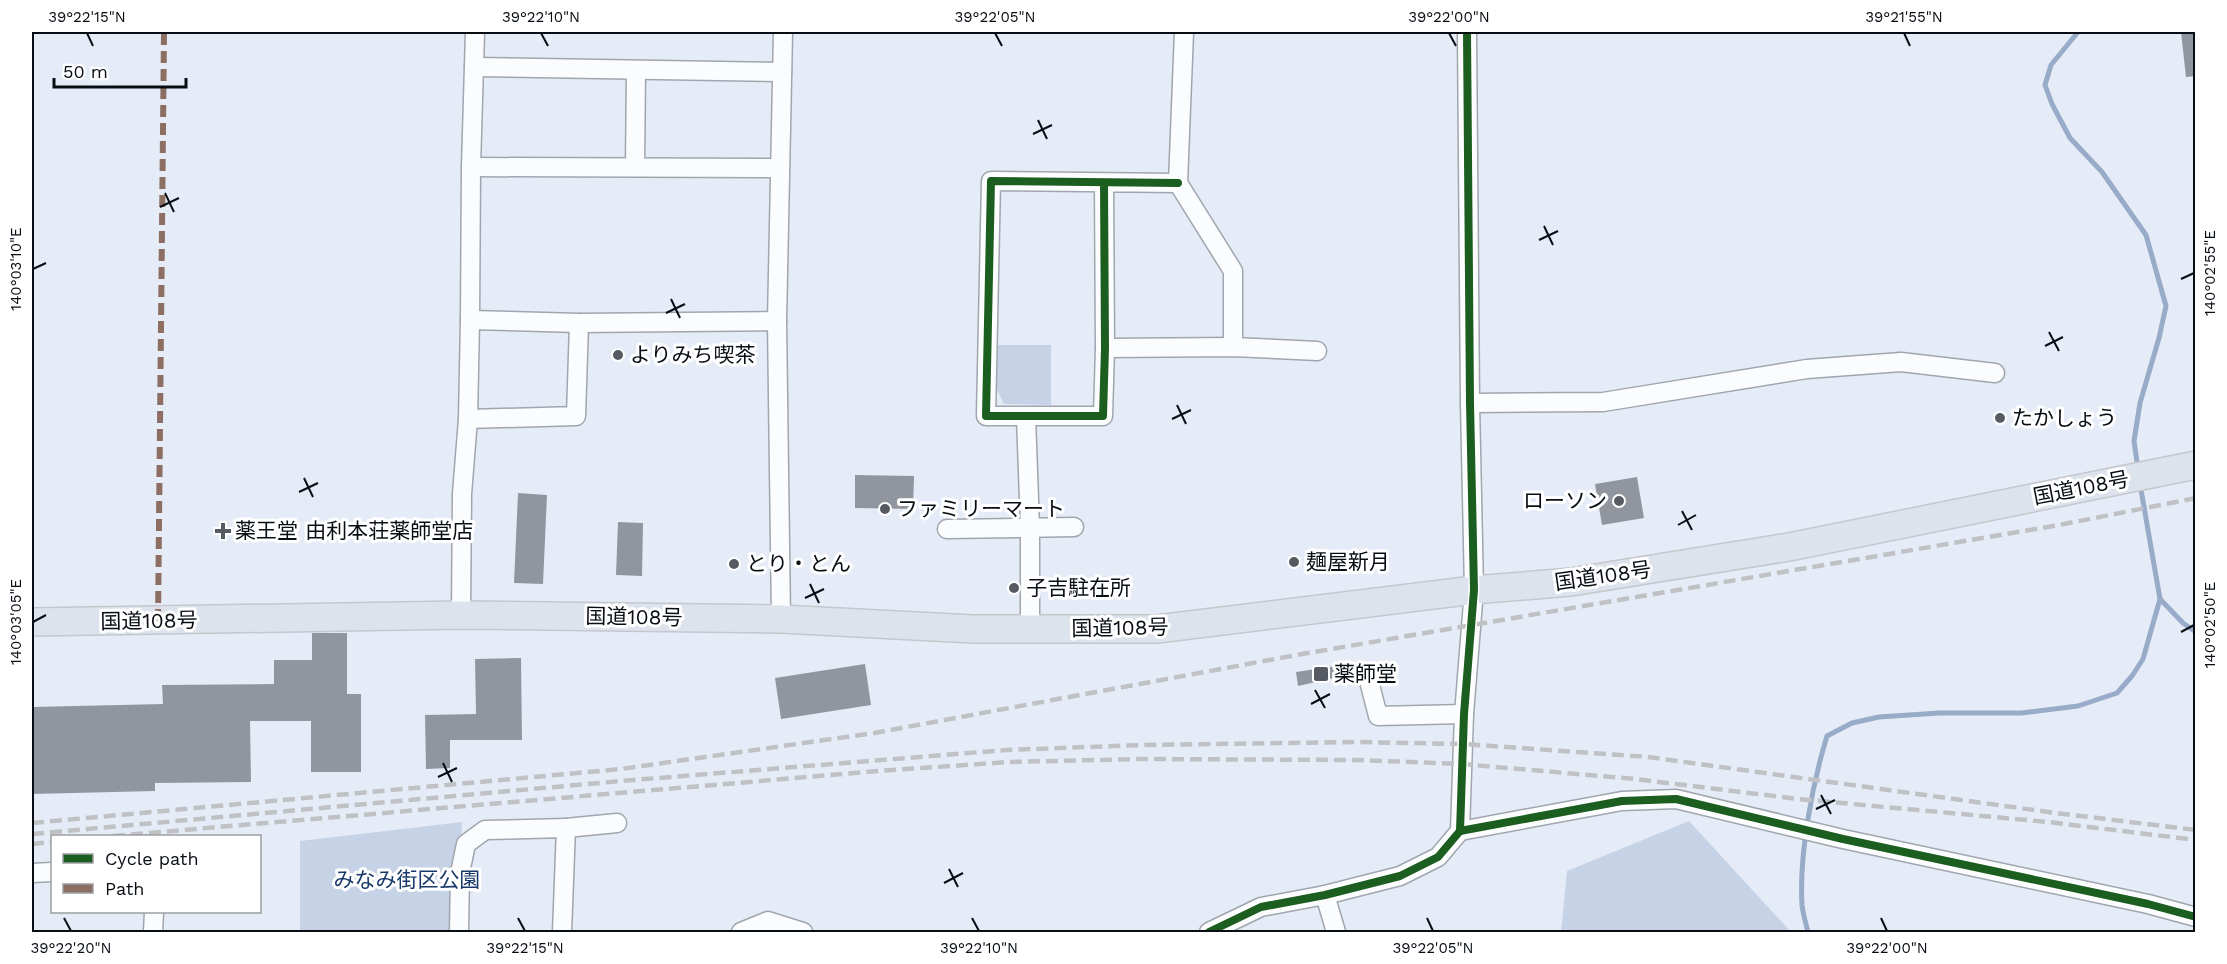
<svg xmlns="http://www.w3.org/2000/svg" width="2227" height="964" viewBox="0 0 2227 964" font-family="'Work Sans','Noto Sans JP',sans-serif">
<rect width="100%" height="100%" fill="#e6ecf7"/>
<g fill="#c6d3e6">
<polygon points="997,345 1051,345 1051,405 1004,404 997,390"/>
<polygon points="1689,821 1791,932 1561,932 1567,871"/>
<polygon points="462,822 457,932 300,932 300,841"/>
</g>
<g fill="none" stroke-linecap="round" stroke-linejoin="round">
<g stroke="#98abc8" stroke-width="5">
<polyline points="2078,32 2051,65 2045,85 2052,104 2070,138 2102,172 2146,235 2166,306 2159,338 2140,403 2134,441 2138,469"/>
<polyline points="2160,599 2183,623 2196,632"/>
<path d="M1808,932C1806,924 1803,914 1802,905C1799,855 1812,785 1827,736L1852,723L1879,717L1939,713H2021L2078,706L2117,693L2132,676L2143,659L2160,599L2140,484"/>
</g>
</g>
<g fill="#91969e">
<polygon points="2181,32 2196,32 2196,76 2186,77"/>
<polygon points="855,475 914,476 913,509 855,508"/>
<polygon points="1637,477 1644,518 1602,525 1595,484"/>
<polygon points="518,493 547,495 543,584 514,583"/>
<polygon points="618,522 643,523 642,576 616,575"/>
<polygon points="312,633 347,633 347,694 361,694 361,772 311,772 311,721 250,721 251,782 155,783 155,791 32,794 32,707 163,704 162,685 274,684 274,660 312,660"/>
<polygon points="521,658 522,740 450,740 450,768 426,769 425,715 476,714 475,659"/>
<polygon points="865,664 871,705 781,719 775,678"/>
<polygon points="1336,666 1338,677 1298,686 1296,672"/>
</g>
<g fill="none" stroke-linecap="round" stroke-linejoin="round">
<defs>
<g id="minor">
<polyline points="1184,32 1178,183 1233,271 1233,347"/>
<polyline points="474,67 782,72"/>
<polyline points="471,167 780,168"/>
<polyline points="635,167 636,70"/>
<polyline points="1104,183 1105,348 1103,416 986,416 991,181 1178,183"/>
<polyline points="470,320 579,323 777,321"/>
<polyline points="1105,348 1233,347 1317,351"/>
<polyline points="1470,403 1603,402 1807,369 1901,362 1995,373"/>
<polyline points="1026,417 1030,527 1030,629"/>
<polyline points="468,419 576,416 579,323"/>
<polyline points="947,529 1074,527"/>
<polyline points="461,615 462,494 468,419 470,320 471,167 475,32"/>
<polyline points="781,619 777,321 783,32"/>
<polyline points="1369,681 1378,716 1464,714"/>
<polyline points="566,828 617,823"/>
<polyline points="1460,831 1622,801 1676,799 1843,839 2148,904 2196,917"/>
<polyline points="32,873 52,872"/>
<polyline points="1325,895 1336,932"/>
<polyline points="153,932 154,912"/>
<polyline points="459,932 460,873 466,844 485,830 566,828 562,932"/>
<polyline points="741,932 768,921 803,932"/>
<polyline points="1209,932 1261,907 1325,895 1400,876 1438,857 1460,831 1464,714 1474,590 1470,403 1467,32"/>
</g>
<polyline id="highway" points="32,622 461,615 781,619 973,629 1157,629 1474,590 1571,582 1789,547 2196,465"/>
</defs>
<use href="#minor" stroke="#a0a6ae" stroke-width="21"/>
<use href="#highway" stroke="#c5c7cd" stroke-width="30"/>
<use href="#minor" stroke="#fbfcfe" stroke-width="18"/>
<use href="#highway" stroke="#dde3ec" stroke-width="27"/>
<g stroke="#bfc1c4" stroke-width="4.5" stroke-dasharray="12 6" stroke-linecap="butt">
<polyline points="32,823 621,769 874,733 1302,654 2059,525 2196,498"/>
<polyline points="32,834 621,781 1006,750 1142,745 1355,742 1464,744 1648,757 2056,813 2196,830"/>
<polyline points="113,836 878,771 1009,762 1140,759 1358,760 1462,764 1635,779 1798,799 2048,822 2196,840"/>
<polyline points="32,844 52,842"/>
</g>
<polyline stroke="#8d6e63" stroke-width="6" stroke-dasharray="12 6" stroke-linecap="butt" points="158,621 164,32"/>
<defs>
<g id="cycleway">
<polyline points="1104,183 1105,348 1103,416 986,416 991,181 1178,183"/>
<polyline points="1460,831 1622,801 1676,799 1843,839 2148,904 2196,917"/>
<polyline points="1209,932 1261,907 1325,895 1400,876 1438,857 1460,831 1464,714 1474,590 1470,403 1467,32"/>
</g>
</defs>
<use href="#cycleway" stroke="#fff" stroke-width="11"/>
<use href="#cycleway" stroke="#1b5e20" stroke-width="8"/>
</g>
<path fill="none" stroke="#080d14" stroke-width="2" d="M87,33L93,46M541,33L548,46M995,33L1002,46M1449,33L1456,46M1904,33L1910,46M1038,120L1047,139M1033,134L1052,125M165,193L174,212M160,207L179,198M1544,226L1553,245M1539,240L1558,231M33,269L46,263M2181,279L2194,273M671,299L680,318M666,313L685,304M2049,332L2059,351M2045,346L2063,337M1177,405L1186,424M1172,419L1191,410M304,478L313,497M299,492L318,483M1682,511L1692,530M1678,525L1696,515M810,584L819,603M805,598L824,589M33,622L46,615M2181,632L2194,625M1315,690L1325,708M1311,704L1330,694M443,763L452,782M438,777L457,768M1821,795L1831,814M1816,809L1835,800M949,869L958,887M944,883L963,873M64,918L71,931M518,918L525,931M972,918L979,931M1427,918L1433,931M1881,918L1887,931"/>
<g fill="#565b63" stroke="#fff" stroke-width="2">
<circle cx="618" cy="355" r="6"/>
<circle cx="2000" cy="418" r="6"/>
<circle cx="1619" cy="501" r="6"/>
<circle cx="885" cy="509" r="6"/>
<path d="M220 522h6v6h6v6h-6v6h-6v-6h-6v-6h6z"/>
<circle cx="1294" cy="562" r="6"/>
<circle cx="734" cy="564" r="6"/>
<circle cx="1014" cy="588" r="6"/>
<rect x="1313" y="666" width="16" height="16" rx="3"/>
</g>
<g text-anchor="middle" stroke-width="6" stroke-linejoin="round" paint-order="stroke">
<g font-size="21" fill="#080d14" stroke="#fff" text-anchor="start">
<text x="630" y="362">よりみち喫茶</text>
<text x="2012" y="425">たかしょう</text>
<text x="1607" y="508" text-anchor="end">ローソン</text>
<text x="897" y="516">ファミリーマート</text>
<text x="235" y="538">薬王堂 由利本荘薬師堂店</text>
<text x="1306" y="569">麺屋新月</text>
<text x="746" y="571">とり・とん</text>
<text x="1026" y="595">子吉駐在所</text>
<text x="1334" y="681">薬師堂</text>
</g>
<g font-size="21" fill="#080d14" stroke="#fff">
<text transform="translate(2081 488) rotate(-11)" y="7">国道108号</text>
<text transform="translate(1603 576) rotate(-8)" y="7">国道108号</text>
<text transform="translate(634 617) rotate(1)" y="7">国道108号</text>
<text transform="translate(149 621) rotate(-1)" y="7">国道108号</text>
<text transform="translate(1120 628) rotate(-1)" y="7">国道108号</text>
</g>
<g font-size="21" fill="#18396a" stroke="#fff">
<text x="407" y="887">みなみ街区公園</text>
</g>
</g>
<rect width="2227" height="964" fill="none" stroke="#ffffff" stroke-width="66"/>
<rect x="51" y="835" width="210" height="78" fill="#ffffff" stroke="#9c9ea1" stroke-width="1.5"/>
<rect x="63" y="854" width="30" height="9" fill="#1b5e20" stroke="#9c9ea1" stroke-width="1.5"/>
<text x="105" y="865" font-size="18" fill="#080d14">Cycle path</text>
<rect x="63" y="884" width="30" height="9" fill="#8d6e63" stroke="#9c9ea1" stroke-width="1.5"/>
<text x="105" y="895" font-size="18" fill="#080d14">Path</text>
<path d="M54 78v9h132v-9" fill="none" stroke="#080d14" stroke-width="3"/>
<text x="63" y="78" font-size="18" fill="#080d14" stroke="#ffffff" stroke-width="4.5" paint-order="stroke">50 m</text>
<rect x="33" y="33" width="2161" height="898" fill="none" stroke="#080d14" stroke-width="2"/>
<g font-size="15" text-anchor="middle" fill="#080d14">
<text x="87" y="22">39°22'15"N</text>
<text x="541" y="22">39°22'10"N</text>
<text x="995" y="22">39°22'05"N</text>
<text x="1449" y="22">39°22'00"N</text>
<text x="1904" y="22">39°21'55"N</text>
<text transform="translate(16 269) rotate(-90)" y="5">140°03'10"E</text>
<text transform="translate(2210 273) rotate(-90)" y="5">140°02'55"E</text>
<text transform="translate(16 622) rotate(-90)" y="5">140°03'05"E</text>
<text transform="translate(2210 625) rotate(-90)" y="5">140°02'50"E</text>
<text x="71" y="953">39°22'20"N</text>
<text x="525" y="953">39°22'15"N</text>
<text x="979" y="953">39°22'10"N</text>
<text x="1433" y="953">39°22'05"N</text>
<text x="1887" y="953">39°22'00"N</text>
</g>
</svg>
